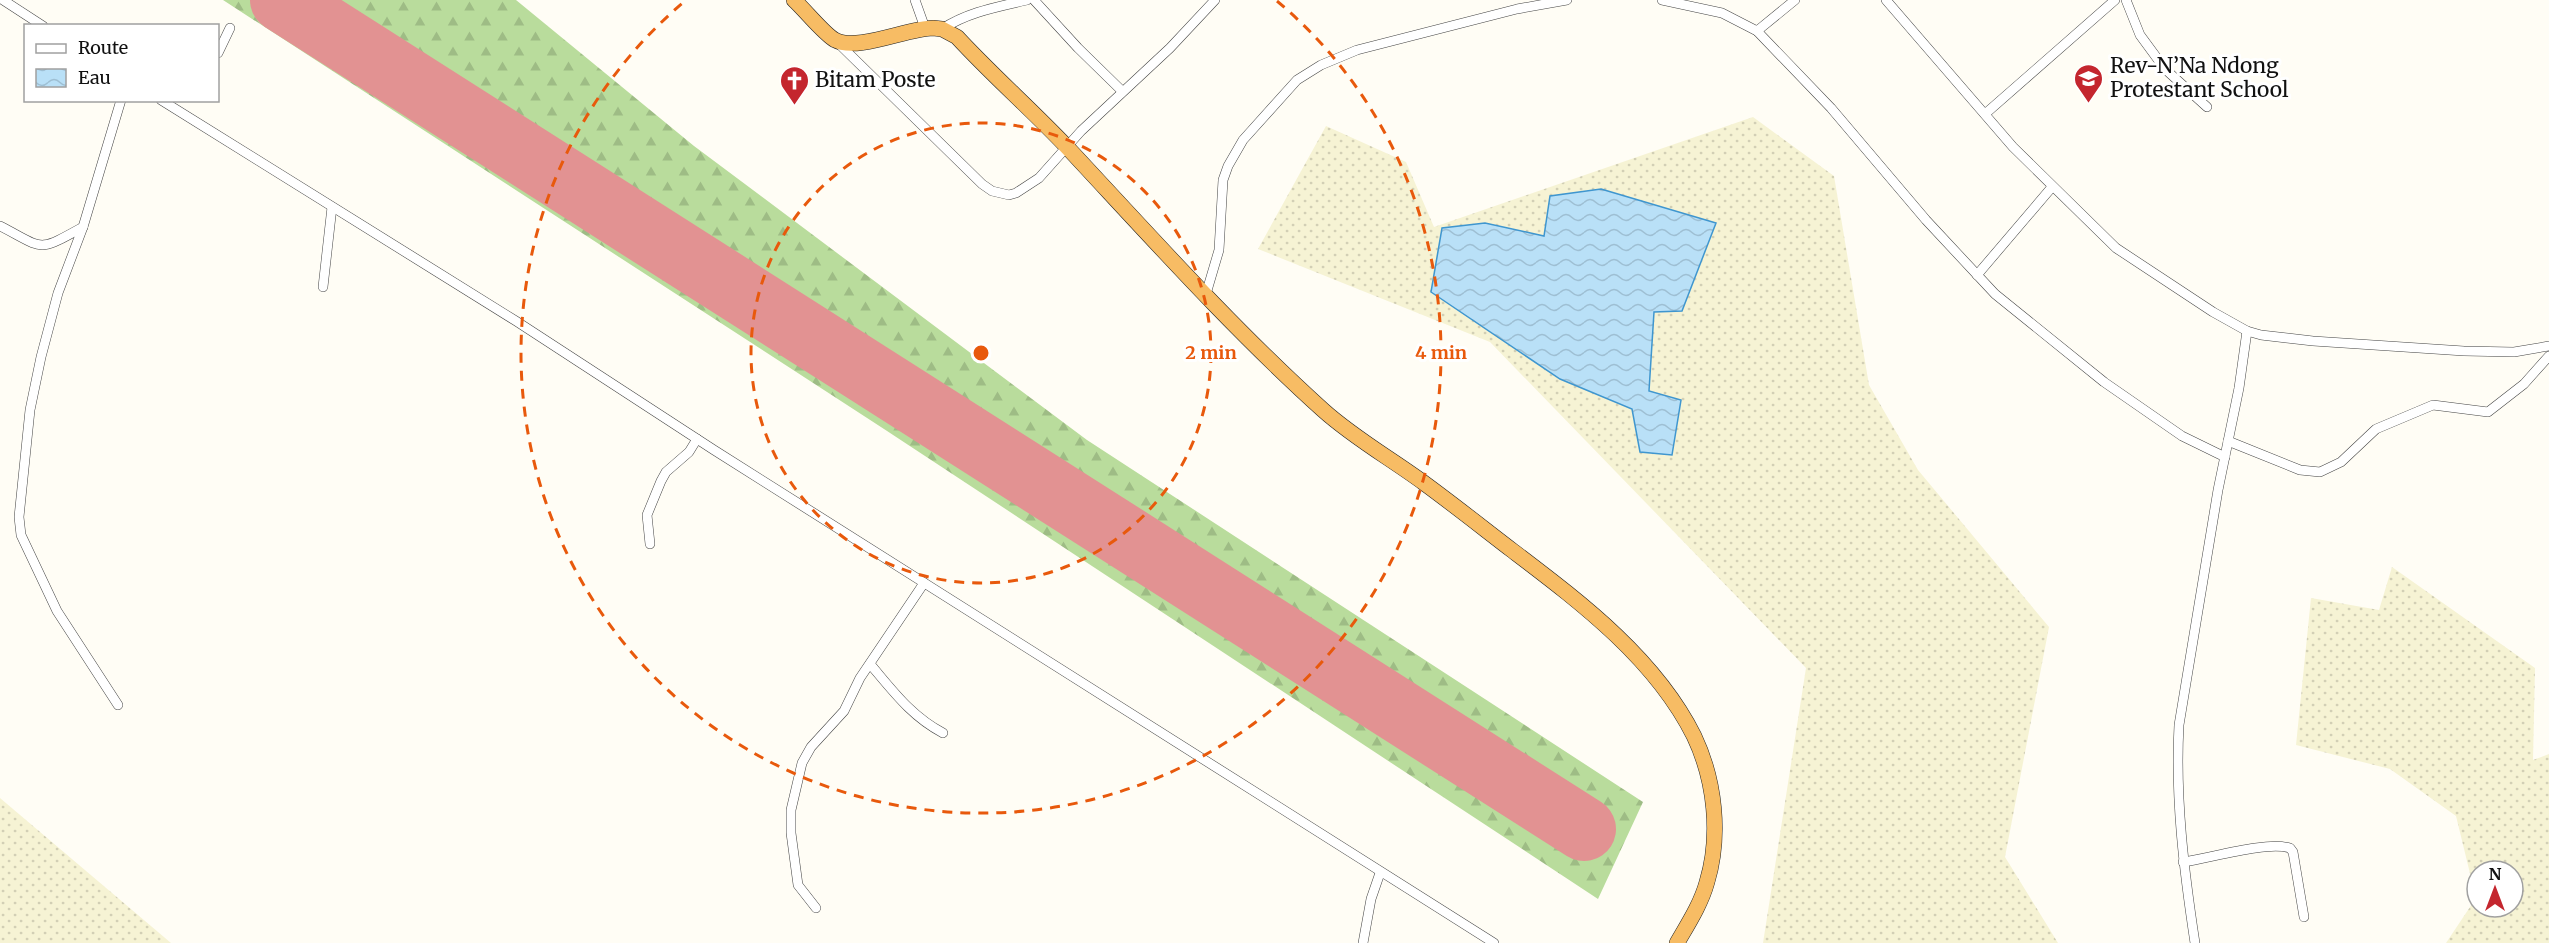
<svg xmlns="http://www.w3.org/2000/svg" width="2549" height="943" viewBox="0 0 2549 943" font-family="Merriweather,serif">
<defs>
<pattern id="farmland-dots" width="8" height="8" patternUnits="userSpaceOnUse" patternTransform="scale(1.5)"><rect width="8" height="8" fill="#f6f3d4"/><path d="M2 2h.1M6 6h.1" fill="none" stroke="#d2cfb5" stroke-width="1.8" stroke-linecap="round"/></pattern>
<pattern id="forest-firs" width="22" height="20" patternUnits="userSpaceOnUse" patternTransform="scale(1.5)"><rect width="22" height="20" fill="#b9dc9c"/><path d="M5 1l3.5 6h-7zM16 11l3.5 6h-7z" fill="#9ebc85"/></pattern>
<pattern id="water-waves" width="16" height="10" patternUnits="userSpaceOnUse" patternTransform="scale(1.5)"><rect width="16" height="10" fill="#b9e0f7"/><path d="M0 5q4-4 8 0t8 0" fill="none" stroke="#9ebfd3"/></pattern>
</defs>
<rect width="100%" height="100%" fill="#fffdf5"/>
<g fill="url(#farmland-dots)" fill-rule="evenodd">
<polygon points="1753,117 1834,176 1869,385 1918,470 2049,627 2005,857 2058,943 1763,943 1806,668 1490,342 1258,249 1326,126 1406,162 1434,227"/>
<path d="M2392,567L2535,668L2533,760L2549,754V943H2446L2476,898L2456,816L2390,769L2296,745L2311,598L2379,610ZM2477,871H2513V907H2477Z"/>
<polygon points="0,798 171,943 0,943"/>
</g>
<polygon fill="url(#forest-firs)" points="223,0 516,0 694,146 1087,440 1643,802 1598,899 884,429"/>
<polygon fill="url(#water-waves)" stroke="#3f96cf" stroke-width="1.5" points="1601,189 1716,223 1682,311 1654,312 1649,391 1681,400 1672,455 1640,452 1632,409 1560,379 1431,292 1442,228 1485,223 1544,236 1550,196"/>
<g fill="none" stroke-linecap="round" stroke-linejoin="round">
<polyline stroke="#e29292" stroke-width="64" points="282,0 1584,829"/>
<defs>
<g id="minor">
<polyline points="3,0 43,26"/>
<polyline points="915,0 925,28"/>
<polyline points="1034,0 1078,48 1122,91"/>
<polyline points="1662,0 1722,13 1757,31 1831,108 1926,220 1995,294 2104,382 2182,436 2225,457"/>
<polyline points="1886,0 2013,147 2116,248 2213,312 2247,331 2261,335 2313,341 2464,351 2514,352 2549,346"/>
<polyline points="2126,0 2140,35 2165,69 2207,107"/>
<path d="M942,29C968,12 997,7 1027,0"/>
<polyline points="1757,31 1795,0"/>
<polyline points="837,42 982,184 992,191 1009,195 1016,193 1039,178 1081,131 1170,48 1215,0"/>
<polyline points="218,53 230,28"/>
<polyline points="161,100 516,321 714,450 1494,943"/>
<polyline points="1985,114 2115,0"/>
<path d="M0,226C45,249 36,253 83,227"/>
<polyline points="1977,275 2052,187"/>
<polyline points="323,287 332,207"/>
<polyline points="1206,294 1219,250 1223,180 1228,166 1243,140 1297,80 1321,65 1357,50 1517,9 1567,0"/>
<polyline points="2228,441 2300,470 2320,472 2341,462 2376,429 2433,405 2488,412 2524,384 2549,356"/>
<polyline points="650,544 647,515 661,481 666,472 689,452 697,439"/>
<path d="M870,664C893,691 911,716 943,733"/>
<polyline points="118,705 57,611 21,535 19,517 30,410 41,357 58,293 83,227 121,100"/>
<path d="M2183,862C2211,858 2266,841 2290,848L2293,852L2304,917"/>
<polyline points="816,908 798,885 791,833 791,810 802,763 811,747 844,711 860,678 924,583"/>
<polyline points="1363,943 1371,899 1380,873"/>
<path d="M2195,943C2184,871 2175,798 2179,725L2218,490L2239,388L2247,331"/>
</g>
<path id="trunk" d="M794,0C804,9 825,35 835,40C857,52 908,28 933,28L942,29L957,37C992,75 1031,109 1067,147C1150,236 1232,328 1323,410C1354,438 1390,458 1424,483C1454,505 1483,528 1513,551C1580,602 1655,658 1694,736C1715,780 1721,835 1707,882C1701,904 1688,924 1677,943"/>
</defs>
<use href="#minor" stroke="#444" stroke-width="10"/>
<use href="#trunk" stroke="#222" stroke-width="16"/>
<use href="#minor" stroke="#fff" stroke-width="9"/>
<use href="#trunk" stroke="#f7bc64" stroke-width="15"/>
</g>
<g fill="none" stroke="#e8590c" stroke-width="3" stroke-dasharray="10 8">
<circle cx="981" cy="353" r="230"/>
<path d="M1277 1A460 460 0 1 1 685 1"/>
</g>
<defs>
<symbol id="school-pin" viewBox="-11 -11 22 30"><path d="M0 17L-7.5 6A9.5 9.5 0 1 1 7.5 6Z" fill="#c4262e" stroke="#fff"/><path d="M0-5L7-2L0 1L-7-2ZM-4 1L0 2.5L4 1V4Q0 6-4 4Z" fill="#fff"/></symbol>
<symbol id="church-pin" viewBox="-11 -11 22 30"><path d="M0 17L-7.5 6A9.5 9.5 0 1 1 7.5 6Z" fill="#c4262e" stroke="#fff"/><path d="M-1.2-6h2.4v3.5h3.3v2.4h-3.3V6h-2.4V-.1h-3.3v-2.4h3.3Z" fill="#fff"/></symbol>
</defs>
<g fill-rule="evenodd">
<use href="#school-pin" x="2072" y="62" width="33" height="45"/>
<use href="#church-pin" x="778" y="64" width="33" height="45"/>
</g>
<g text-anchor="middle" stroke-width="6" stroke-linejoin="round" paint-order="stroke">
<g font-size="21" fill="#111" stroke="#fff" text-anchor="start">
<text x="2110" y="73">Rev-N’Na Ndong<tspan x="2110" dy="24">Protestant School</tspan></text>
<text x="815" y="87">Bitam Poste</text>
</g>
</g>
<circle cx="981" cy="353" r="9" fill="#e8590c" stroke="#fff" stroke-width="3"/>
<g font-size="18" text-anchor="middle" font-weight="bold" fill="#e8590c" stroke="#fff" stroke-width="6" stroke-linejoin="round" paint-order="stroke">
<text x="1211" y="359">2 min</text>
<text x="1441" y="359">4 min</text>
</g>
<rect x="24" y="24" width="195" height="78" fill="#ffffff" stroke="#a0a0a0" stroke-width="1.5"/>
<rect x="36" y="44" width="30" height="9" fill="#ffffff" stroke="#a0a0a0" stroke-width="1.5"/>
<text x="78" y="54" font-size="18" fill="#111111">Route</text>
<rect x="36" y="69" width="30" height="18" fill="url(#water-waves)" stroke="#a0a0a0" stroke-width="1.5"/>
<text x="78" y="84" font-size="18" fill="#111111">Eau</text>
<g transform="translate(2495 889)"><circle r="28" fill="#ffffff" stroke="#a0a0a0" stroke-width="1.5"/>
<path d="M0-4.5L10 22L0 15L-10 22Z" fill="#c4262e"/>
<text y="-9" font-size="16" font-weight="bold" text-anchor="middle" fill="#111111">N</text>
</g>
</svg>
